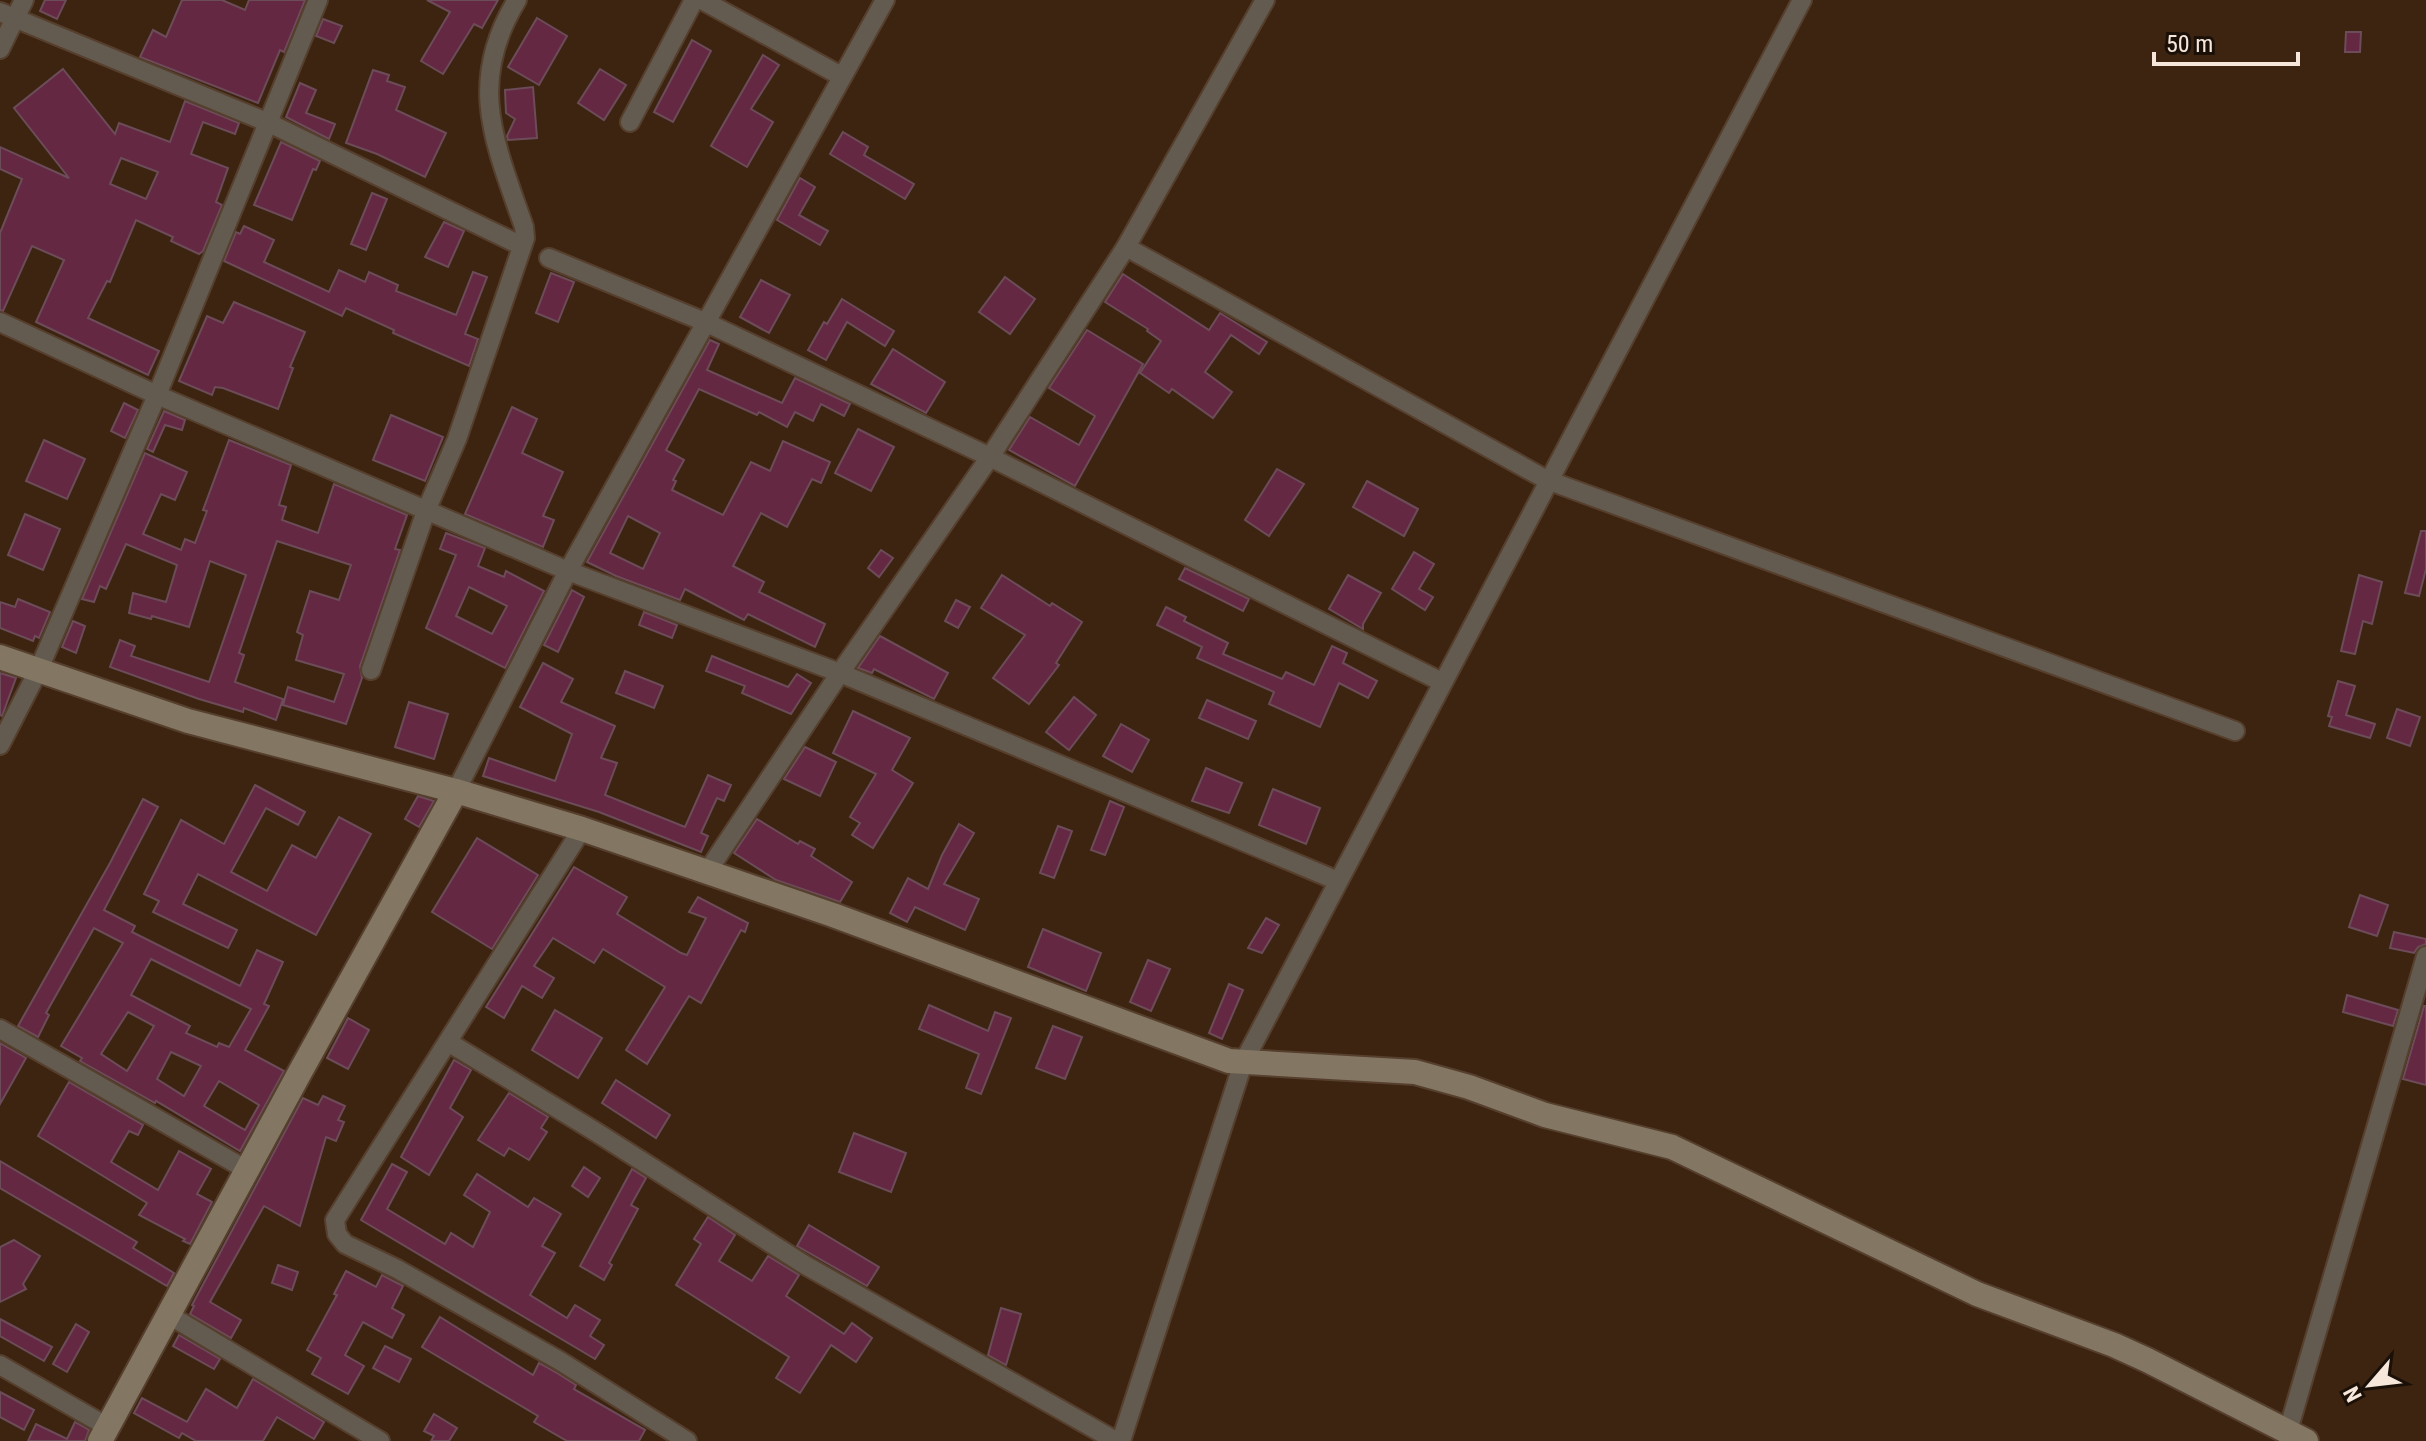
<svg xmlns="http://www.w3.org/2000/svg" width="2426" height="1441" viewBox="0 0 2426 1441" font-family="'Roboto Condensed',sans-serif">
<rect width="100%" height="100%" fill="#3c2411"/>
<g fill="#652843" stroke="#6c4c58" stroke-width="2" fill-rule="evenodd">
<polygon points="45,0 66,0 57,19 40,11"/>
<polygon points="182,0 222,0 245,10 249,0 305,0 284,52 280,50 258,103 140,57 153,30 166,37"/>
<polygon points="427,0 498,0 482,28 474,24 443,74 421,61 450,12"/>
<polygon points="537,18 567,36 539,85 508,67"/>
<polygon points="323,19 342,26 334,43 316,36"/>
<polygon points="2346,32 2361,32 2360,52 2345,52"/>
<polygon points="692,40 711,51 673,122 654,112"/>
<polygon points="763,55 779,65 751,109 773,122 747,167 711,146"/>
<path d="M63,69L115,134L119,123L170,142L185,101L239,123L235,134L203,122L191,154L228,168L216,202L222,205L203,251L199,254L171,241L173,237L136,220L110,282L107,281L88,318L159,351L148,375L36,322L64,260L32,246L3,311L0,310V233L22,179L0,169V147L69,178L14,108ZM121,158L158,172L146,199L110,184Z"/>
<polygon points="600,69 626,85 604,120 578,103"/>
<polygon points="373,70 389,75 387,81 405,87 396,110 446,133 425,177 377,154 346,143"/>
<polygon points="300,83 316,90 306,113 335,124 329,139 286,117"/>
<polygon points="533,87 537,138 508,140 507,136 515,119 506,113 505,90"/>
<polygon points="843,132 868,147 864,155 914,184 905,199 830,154"/>
<polygon points="281,142 320,161 316,170 313,169 292,220 254,205"/>
<polygon points="800,178 815,187 799,215 828,231 820,245 777,220"/>
<polygon points="372,193 387,199 366,250 351,244"/>
<polygon points="444,222 464,231 448,267 425,257"/>
<polygon points="244,226 274,240 264,262 329,292 339,270 365,282 369,272 398,285 396,291 456,315 473,272 487,277 465,334 478,339 469,366 393,333 394,330 346,308 342,316 224,261 236,232 240,234"/>
<polygon points="551,273 574,282 558,322 536,313"/>
<polygon points="1123,274 1209,330 1220,313 1267,342 1259,354 1231,335 1205,372 1232,392 1213,418 1172,389 1169,393 1140,373 1161,341 1147,331 1148,329 1105,302"/>
<polygon points="1005,277 1035,299 1010,334 979,312"/>
<polygon points="761,280 790,295 769,333 740,317"/>
<polygon points="842,299 894,331 885,346 847,322 826,360 808,350 824,322 827,324"/>
<polygon points="234,302 305,332 290,367 293,368 278,409 223,388 215,387 212,395 179,381 207,316 223,323"/>
<polygon points="1087,330 1143,364 1075,486 1009,450 1030,417 1079,445 1095,416 1049,388"/>
<path d="M710,340L719,344L707,370L782,403L795,378L850,404L844,416L821,404L813,421L795,412L787,427L759,412L757,415L699,389L666,450L684,460L673,480L676,481L672,490L723,515L751,462L770,471L783,441L830,462L821,483L812,479L787,527L761,513L733,566L764,582L759,592L825,624L815,647L748,614L744,620L685,589L680,600L616,576L587,562ZM628,516L660,533L643,569L610,553Z"/>
<polygon points="893,349 945,382 926,413 871,384"/>
<polygon points="124,403 138,410 125,438 111,431"/>
<polygon points="512,407 537,419 522,453 563,472 543,516 554,520 543,547 465,514"/>
<polygon points="164,411 185,420 182,430 165,425 153,452 147,449"/>
<polygon points="391,415 443,437 425,481 373,460"/>
<polygon points="858,429 894,447 871,491 835,473"/>
<polygon points="44,440 85,459 67,499 26,481"/>
<polygon points="229,440 291,465 279,505 286,507 282,520 318,533 334,484 407,515 395,549 400,550 360,666 362,678 346,724 283,705 288,687 334,702 344,674 296,660 303,635 297,632 310,591 339,600 351,565 277,541 239,653 244,655 235,682 283,699 276,720 244,708 243,712 199,699 110,667 120,640 135,646 131,656 209,682 246,575 210,561 189,627 152,616 151,619 129,613 133,593 166,602 177,565 126,544 106,589 100,586 94,602 82,599 145,453 187,472 175,500 161,494 143,534 181,550 185,539 195,543 207,511 203,510"/>
<polygon points="1277,469 1304,484 1269,536 1245,520"/>
<polygon points="1367,481 1418,509 1404,536 1353,507"/>
<polygon points="25,514 60,529 43,570 8,555"/>
<polygon points="2421,531 2426,531 2426,569 2419,596 2405,593"/>
<path d="M446,533L485,548L478,566L504,577L506,571L544,591L505,668L426,628L456,555L440,549ZM469,587L507,606L492,634L456,616Z"/>
<polygon points="881,550 893,558 879,577 868,568"/>
<polygon points="1414,552 1434,564 1419,589 1433,597 1425,610 1392,589"/>
<polygon points="1185,568 1249,599 1243,611 1179,579"/>
<polygon points="1002,575 1050,606 1052,603 1082,622 1056,663 1059,665 1029,704 993,678 1025,635 981,608"/>
<polygon points="1348,575 1381,593 1363,624 1363,629 1329,609"/>
<polygon points="2359,575 2382,582 2372,624 2363,621 2355,654 2341,651"/>
<polygon points="572,590 584,597 558,652 544,645"/>
<polygon points="18,599 50,612 39,638 35,636 33,641 0,628 0,602 15,607"/>
<polygon points="956,600 970,607 958,628 945,621"/>
<polygon points="1166,607 1186,617 1184,621 1228,643 1223,654 1282,679 1286,672 1314,685 1332,646 1347,653 1343,663 1377,681 1368,698 1339,683 1320,727 1269,704 1274,692 1197,658 1202,647 1157,625"/>
<polygon points="644,612 677,625 672,638 639,625"/>
<polygon points="73,621 85,626 76,653 62,647"/>
<polygon points="880,636 948,673 934,699 874,669 872,673 858,668"/>
<polygon points="712,656 788,687 797,674 811,683 791,714 742,693 745,686 706,671"/>
<polygon points="543,663 573,679 561,702 615,726 601,758 617,763 605,795 685,827 708,775 731,785 724,801 717,798 701,833 708,836 701,852 599,812 483,776 489,758 555,781 572,734 520,707"/>
<polygon points="625,671 663,686 654,708 616,693"/>
<polygon points="0,673 16,678 2,716 0,715"/>
<polygon points="2338,681 2355,686 2346,715 2375,724 2370,738 2329,726 2332,717 2328,716"/>
<polygon points="1074,697 1096,715 1069,750 1046,732"/>
<polygon points="1207,700 1256,721 1248,739 1199,718"/>
<polygon points="409,702 448,714 434,759 395,747"/>
<polygon points="2397,709 2420,717 2410,746 2387,738"/>
<polygon points="853,711 910,738 892,770 913,783 873,848 852,835 860,823 850,817 876,774 833,753"/>
<polygon points="1121,724 1149,740 1132,772 1103,756"/>
<polygon points="805,747 836,762 820,796 784,779"/>
<polygon points="1206,768 1242,783 1229,813 1192,801"/>
<polygon points="255,785 305,812 298,825 266,808 231,872 267,891 292,845 316,858 339,817 371,834 316,935 198,874 183,904 237,930 228,948 153,912 159,901 144,894 181,820 224,844"/>
<polygon points="1273,789 1320,808 1306,844 1259,825"/>
<polygon points="418,796 434,801 419,827 405,819"/>
<path d="M143,799L158,807L104,910L135,926L132,932L240,986L257,950L283,962L264,1004L269,1006L245,1050L284,1071L240,1151L156,1101L155,1103L80,1061L82,1058L61,1046L123,943L94,928L46,1013L49,1015L38,1037L18,1026L110,863ZM151,959L251,1009L229,1047L219,1043L217,1047L186,1033L190,1026L131,995ZM128,1012L154,1026L127,1071L101,1054ZM171,1052L201,1066L184,1096L157,1079ZM219,1081L259,1105L245,1130L204,1106Z"/>
<polygon points="1110,801 1124,807 1105,855 1091,850"/>
<polygon points="757,819 798,844 800,841 815,849 811,856 852,882 840,902 776,880 734,853"/>
<polygon points="959,824 974,833 944,884 979,899 965,930 915,907 907,922 890,913 908,878 928,889 942,855"/>
<polygon points="1058,826 1072,831 1054,878 1040,873"/>
<polygon points="477,838 538,875 492,949 432,912"/>
<polygon points="574,867 627,897 617,914 681,953 687,955 706,918 689,912 698,897 748,923 745,932 741,930 701,1003 689,996 647,1064 626,1050 665,987 603,949 594,963 553,938 534,966 554,978 542,998 522,986 504,1018 486,1007"/>
<polygon points="2360,895 2388,905 2377,936 2349,927"/>
<polygon points="1266,918 1279,925 1262,953 1248,948"/>
<polygon points="1043,929 1101,953 1086,991 1028,967"/>
<polygon points="2394,932 2426,939 2426,944 2418,947 2414,953 2390,948"/>
<polygon points="1148,960 1170,969 1151,1011 1130,1002"/>
<polygon points="1229,984 1243,990 1222,1039 1209,1033"/>
<polygon points="2347,995 2398,1010 2393,1026 2343,1012"/>
<polygon points="929,1005 988,1031 995,1012 1011,1018 981,1094 966,1088 979,1054 919,1029"/>
<polygon points="2424,1006 2426,1006 2426,1085 2403,1079"/>
<polygon points="555,1010 602,1038 578,1078 532,1050"/>
<polygon points="348,1018 369,1030 348,1069 327,1058"/>
<polygon points="1053,1026 1082,1037 1065,1079 1036,1068"/>
<polygon points="0,1043 26,1058 0,1104"/>
<polygon points="454,1060 471,1070 450,1108 463,1117 429,1175 401,1157"/>
<polygon points="616,1080 670,1115 656,1138 602,1103"/>
<polygon points="69,1082 143,1125 138,1135 129,1131 111,1162 158,1190 179,1151 211,1169 197,1194 212,1202 190,1244 183,1241 185,1239 139,1215 147,1203 38,1136"/>
<polygon points="509,1093 548,1117 541,1128 547,1132 529,1160 509,1148 504,1156 478,1140"/>
<polygon points="323,1096 345,1106 338,1120 344,1122 336,1141 326,1137 300,1226 264,1206 210,1302 241,1320 231,1338 190,1314 194,1306 192,1305 303,1098 318,1105"/>
<polygon points="854,1133 906,1153 891,1192 839,1172"/>
<polygon points="0,1161 137,1242 133,1248 174,1273 167,1286 0,1188"/>
<polygon points="392,1164 407,1172 387,1209 445,1244 451,1233 473,1247 490,1212 464,1195 477,1174 528,1207 534,1198 561,1214 542,1246 555,1253 530,1295 567,1318 575,1305 600,1320 590,1336 604,1345 595,1359 361,1220"/>
<polygon points="584,1167 600,1178 588,1197 572,1186"/>
<polygon points="632,1169 646,1178 631,1205 638,1209 609,1263 612,1265 604,1280 580,1266"/>
<polygon points="708,1217 735,1235 719,1261 752,1281 768,1256 799,1275 786,1296 844,1334 852,1323 872,1338 856,1362 831,1345 800,1393 776,1378 789,1357 676,1285 701,1244 694,1239"/>
<polygon points="809,1225 879,1267 867,1286 797,1246"/>
<polygon points="14,1240 40,1256 23,1284 26,1289 0,1302 0,1247"/>
<polygon points="278,1265 298,1272 292,1290 272,1283"/>
<polygon points="346,1271 376,1287 382,1275 403,1286 392,1308 404,1315 392,1338 363,1322 345,1355 364,1366 348,1394 312,1374 321,1358 307,1350 337,1295 334,1294"/>
<polygon points="1001,1308 1021,1314 1006,1365 988,1355"/>
<polygon points="440,1317 533,1375 539,1363 557,1373 576,1385 574,1389 645,1430 639,1441 567,1441 534,1422 538,1416 422,1347"/>
<polygon points="0,1319 52,1347 44,1361 0,1336"/>
<polygon points="76,1324 89,1332 67,1372 53,1364"/>
<polygon points="179,1335 220,1359 214,1369 173,1346"/>
<polygon points="385,1346 411,1359 399,1382 373,1368"/>
<polygon points="253,1379 324,1422 314,1439 277,1417 263,1441 196,1441 182,1433 179,1438 134,1413 142,1398 187,1422 206,1389 237,1408"/>
<polygon points="0,1392 34,1410 24,1430 0,1417"/>
<polygon points="434,1414 457,1428 449,1441 431,1441 434,1436 424,1431"/>
<polygon points="75,1422 89,1430 85,1441 28,1441 36,1424 67,1439"/>
</g>
<g fill="none" stroke-linecap="round" stroke-linejoin="round">
<defs>
<g id="street">
<polyline points="702,0 841,76"/>
<polyline points="0,12 269,123 522,246"/>
<polyline points="0,49 24,0"/>
<polyline points="630,122 694,0"/>
<polyline points="1126,247 1547,480 2235,731"/>
<polyline points="549,258 705,322 990,457 1442,682"/>
<polyline points="0,322 157,395 568,571 840,673 1338,881"/>
<path d="M371,670L426,511L457,439L525,238L524,227C495,143 466,83 517,0"/>
<polyline points="0,745 39,669 157,395 318,0"/>
<polyline points="456,791 568,571 885,0"/>
<polyline points="582,829 335,1220 337,1234 345,1244 397,1269 560,1361 687,1441"/>
<polyline points="707,872 840,673 990,457 1126,247 1265,0"/>
<polyline points="0,1029 247,1170"/>
<polyline points="448,1042 596,1132 805,1265 1116,1441"/>
<polyline points="169,1315 380,1441"/>
<polyline points="0,1365 106,1426"/>
<polyline points="2288,1431 2426,956"/>
<polyline points="1121,1441 1243,1063 1802,0"/>
</g>
<g id="secondary">
<polyline points="0,657 188,721 456,791 582,829 833,915 1229,1061 1415,1072 1469,1087 1545,1115 1672,1147 1977,1294 2114,1345 2147,1360 2306,1441"/>
<polyline points="100,1441 299,1074 456,791"/>
</g>
</defs>
<use href="#street" stroke="#563f2d" stroke-width="22"/>
<use href="#secondary" stroke="#563f2d" stroke-width="28"/>
<use href="#street" stroke="#635b50" stroke-width="18"/>
<use href="#secondary" stroke="#837764" stroke-width="24"/>
</g>
<g transform="translate(2370 1385) rotate(242)" stroke="#1b1008" stroke-width="6" paint-order="stroke">
<path d="M0-6L14 30L0 20L-14 30Z" fill="#f7e7db"/>
<text y="-12" font-size="22" font-weight="bold" text-anchor="middle" fill="#f7e7db">N</text>
</g>
<path d="M2154 52v12h144v-12" fill="none" stroke="#f7e7db" stroke-width="4"/>
<text x="2166" y="52" font-size="24" fill="#f7e7db" stroke="#1b1008" stroke-width="6" paint-order="stroke">50 m</text>
</svg>
